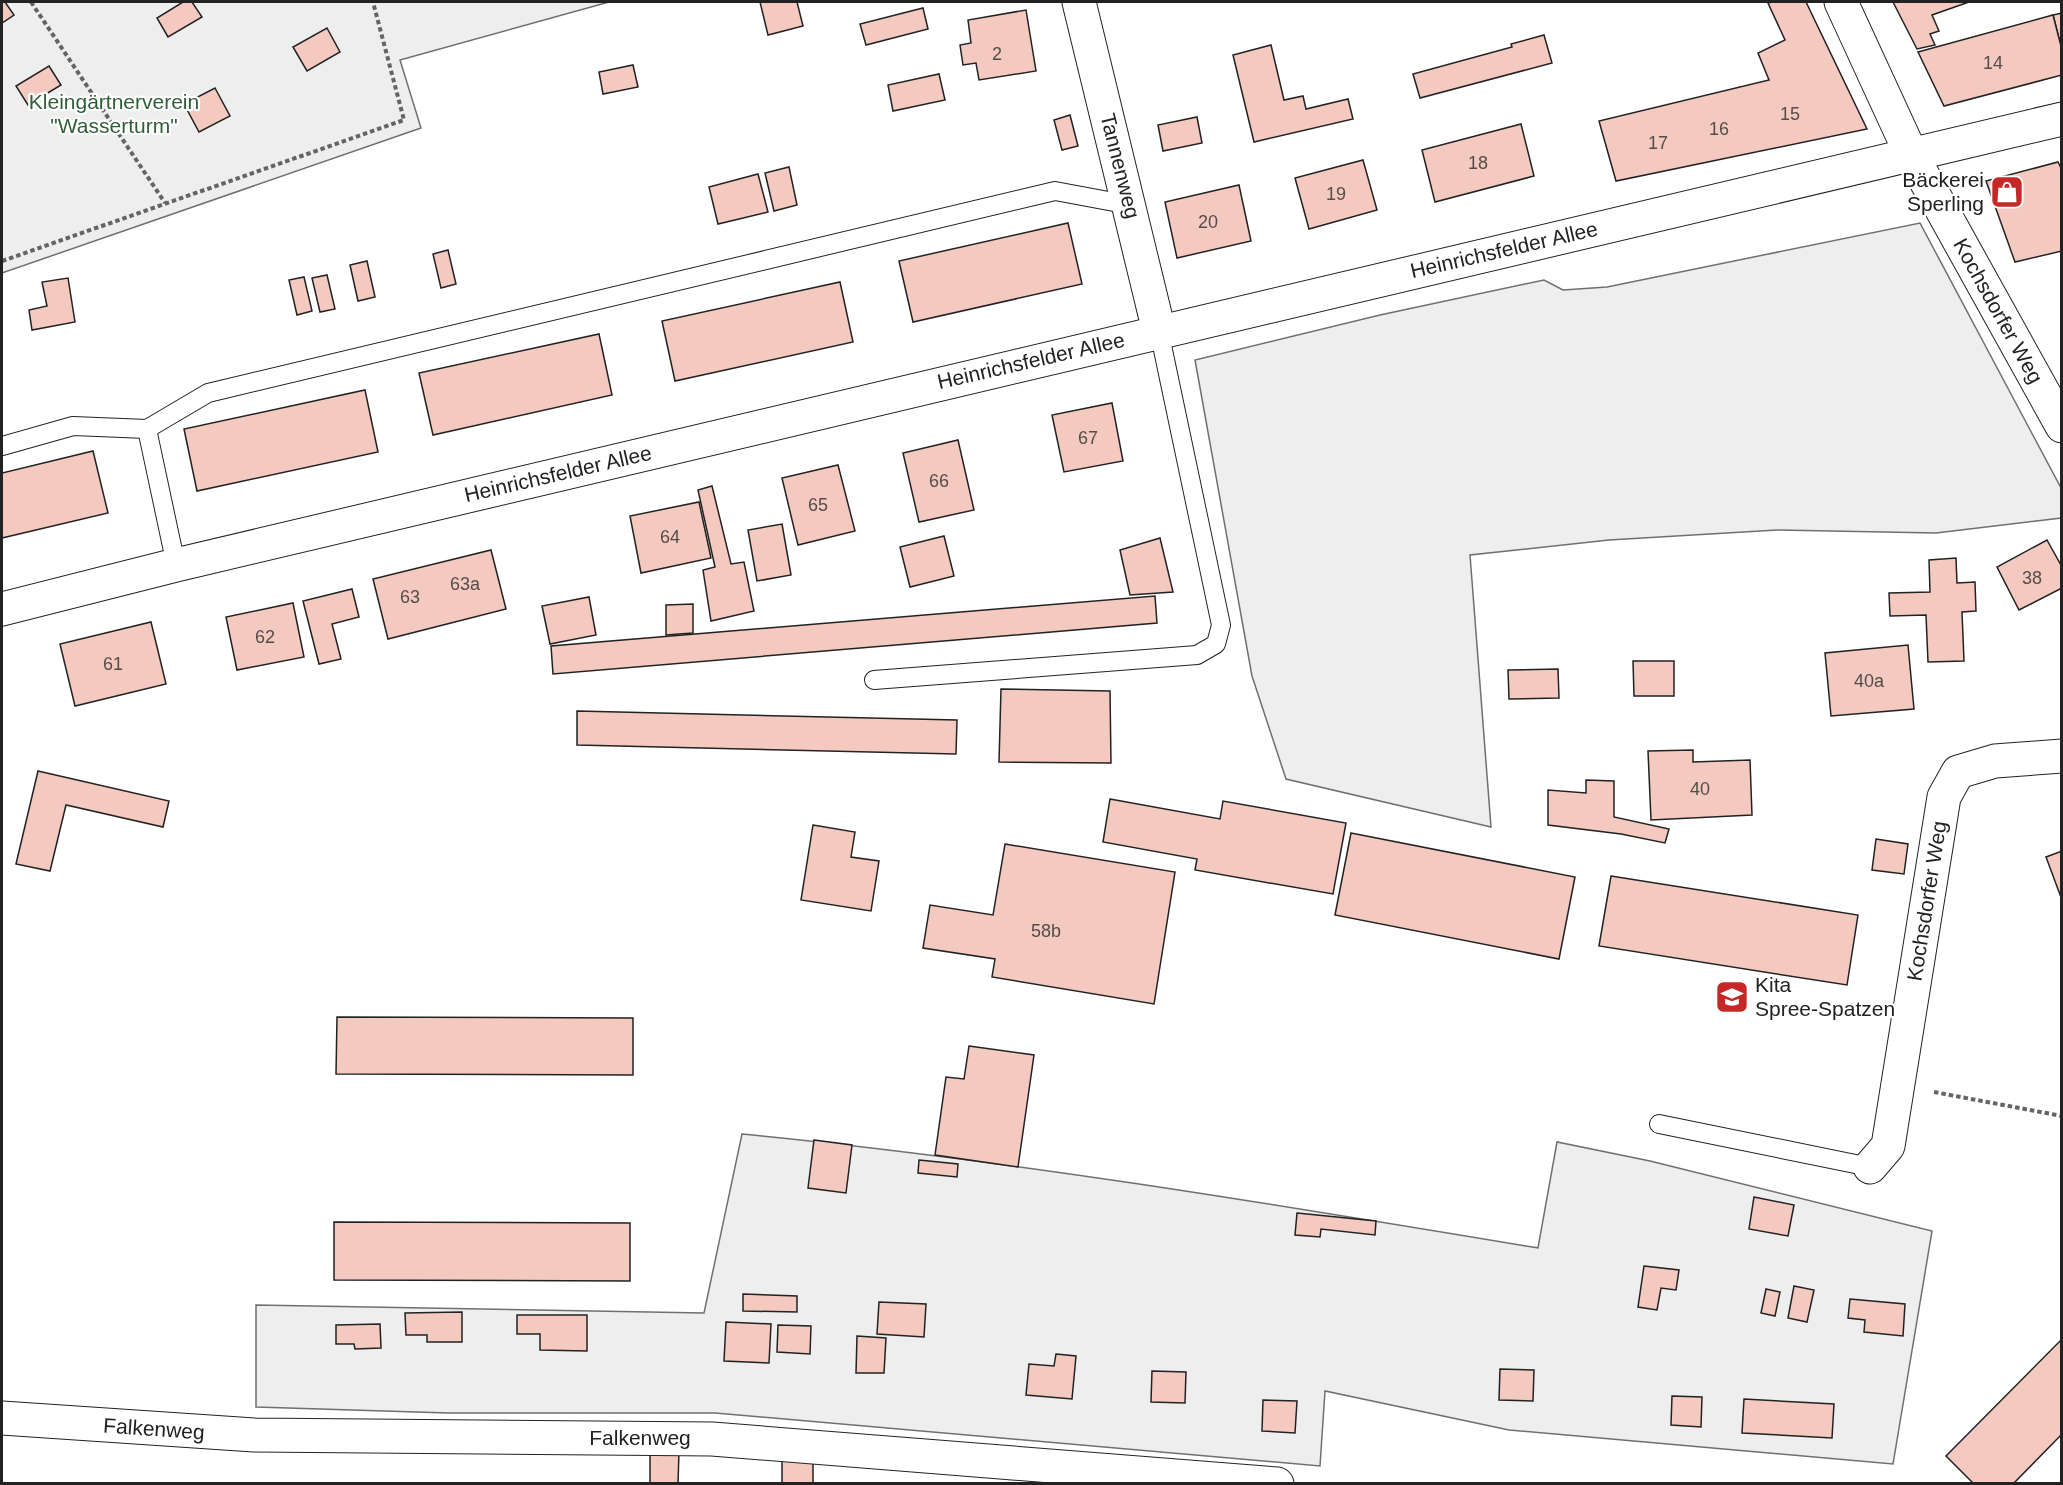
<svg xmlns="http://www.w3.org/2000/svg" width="2063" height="1485" viewBox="0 0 2063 1485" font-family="Helvetica,sans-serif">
<rect width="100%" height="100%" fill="#fff"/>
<g fill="#eee" stroke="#6f6f6f" stroke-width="1.5">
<polygon points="2,2 609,2 400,60 421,128 2,273"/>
<polygon points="1920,223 2061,488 2061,518 1936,533 1777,530 1609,540 1470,555 1491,827 1286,779 1252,676 1195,360 1380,315 1544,280 1563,290 1607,287"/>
<path d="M742,1134C1009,1160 1273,1204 1538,1248L1557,1142L1650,1161L1932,1231L1893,1464L1509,1430L1325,1391L1320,1466L715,1413H448L256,1407V1305L704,1313Z"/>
</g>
<g fill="#f3c9c0" stroke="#222" stroke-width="1.5">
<polygon points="2,2 5,2 14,15 2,23"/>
<polygon points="183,2 192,2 202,17 168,37 157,18"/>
<polygon points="760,2 797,2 803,26 768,35"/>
<polygon points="1772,2 1806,2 1867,129 1616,181 1599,121 1769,80 1758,53 1785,40 1768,3"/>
<polygon points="1893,2 1969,2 1932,15 1939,31 1930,34 1935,45 1917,49"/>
<polygon points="923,8 928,29 866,45 860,24"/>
<polygon points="1026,10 1036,71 979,80 976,63 963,65 960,45 971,43 968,20"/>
<polygon points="2062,13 2062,50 2053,15"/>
<polygon points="2053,15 2062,50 2062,75 1944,106 1918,52"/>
<polygon points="327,28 340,52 307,71 293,47"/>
<polygon points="1544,35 1552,63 1420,98 1413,74 1512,47 1511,44"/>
<polygon points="1271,45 1284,100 1303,96 1306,109 1348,99 1353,119 1254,142 1233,55"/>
<polygon points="633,65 638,87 603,94 599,72"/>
<polygon points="49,66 61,85 28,105 16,86"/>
<polygon points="939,74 945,100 893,111 888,85"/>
<polygon points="215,88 230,116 199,132 184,104"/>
<polygon points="1070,115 1078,146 1062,150 1054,120"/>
<polygon points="1197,117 1202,143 1163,151 1158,125"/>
<polygon points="1521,124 1534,176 1435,202 1422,150"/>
<polygon points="1363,160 1377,210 1309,229 1295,178"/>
<polygon points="2058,162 2062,170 2062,251 2015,262 1986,181"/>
<polygon points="789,167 797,205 774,211 765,173"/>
<polygon points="758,174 768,212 718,224 709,187"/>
<polygon points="1239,185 1251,241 1177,258 1165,202"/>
<polygon points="1068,223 1082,284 913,322 899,261"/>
<polygon points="448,250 456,284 441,288 433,254"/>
<polygon points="367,261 375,297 358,301 350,265"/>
<polygon points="327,275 335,309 320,312 312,278"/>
<polygon points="304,277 312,311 297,315 289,280"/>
<polygon points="68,278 75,322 32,330 29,310 47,306 42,282"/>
<polygon points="840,282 853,342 675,381 662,321"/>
<polygon points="599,334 612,395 433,435 419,373"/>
<polygon points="365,390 378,452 197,491 184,429"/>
<polygon points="1112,403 1123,461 1064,472 1052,415"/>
<polygon points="958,440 974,510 919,522 903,453"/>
<polygon points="93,451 108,513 2,538 2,473"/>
<polygon points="838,465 855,531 798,545 782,478"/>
<polygon points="712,486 731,564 744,562 754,611 711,621 703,570 715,567 698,490"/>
<polygon points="699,502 711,558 641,573 630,516"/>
<polygon points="782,524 791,575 757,581 748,530"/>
<polygon points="944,536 954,576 910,587 900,547"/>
<polygon points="1160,538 1173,592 1130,595 1120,550"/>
<polygon points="2047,540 2062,567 2062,588 2019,610 1997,567"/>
<polygon points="491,550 506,609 388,639 373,579"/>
<polygon points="1956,558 1957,583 1975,582 1976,611 1962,612 1964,661 1928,662 1926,615 1890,616 1889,593 1930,592 1929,560"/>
<polygon points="352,589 359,617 332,624 341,659 319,664 303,601"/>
<polygon points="1155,596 1157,623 553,674 551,646"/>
<polygon points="589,597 596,635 550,644 542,606"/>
<polygon points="293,603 304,657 237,670 226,617"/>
<polygon points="693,604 693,633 666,635 666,605"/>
<polygon points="151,622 166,684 75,706 60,644"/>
<polygon points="1908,645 1914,709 1831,716 1825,653"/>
<polygon points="1633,661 1674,661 1674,696 1634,696"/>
<polygon points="1558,669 1559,698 1509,699 1508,670"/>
<polygon points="1001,689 1110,691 1111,763 999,762"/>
<polygon points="577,711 957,720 956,754 577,745"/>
<polygon points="1693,750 1693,762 1750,760 1752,815 1651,820 1648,751"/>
<polygon points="38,771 169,801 163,827 66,805 50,871 16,864"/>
<polygon points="1586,780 1614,781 1614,817 1669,829 1665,843 1621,834 1548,825 1548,790 1586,793"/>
<polygon points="1110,799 1220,819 1223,801 1346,823 1333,894 1195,870 1197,859 1103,842"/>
<polygon points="813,825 855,832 851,857 879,861 871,911 801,900"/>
<polygon points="1351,833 1575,877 1559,959 1335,915"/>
<polygon points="1876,839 1908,844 1904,874 1872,870"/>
<polygon points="1005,844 1175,872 1154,1004 992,977 995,959 923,948 930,905 993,915"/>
<polygon points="2062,851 2062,900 2046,857"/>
<polygon points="1611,876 1858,915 1847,985 1599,946"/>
<polygon points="337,1017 633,1018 633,1075 336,1074"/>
<polygon points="969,1046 1034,1055 1018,1167 935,1155 946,1077 964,1079"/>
<polygon points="814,1140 852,1145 846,1193 808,1188"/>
<polygon points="919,1160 958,1164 957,1177 918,1173"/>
<polygon points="1754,1197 1794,1205 1788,1236 1749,1229"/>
<polygon points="1297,1213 1376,1221 1375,1235 1321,1229 1320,1237 1295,1235"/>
<polygon points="334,1222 630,1223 630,1281 334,1280"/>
<polygon points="1644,1266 1679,1270 1676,1290 1661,1288 1657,1310 1638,1307"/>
<polygon points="1794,1286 1814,1290 1807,1322 1788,1318"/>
<polygon points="1766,1289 1780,1292 1775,1316 1761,1313"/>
<polygon points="743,1294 797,1296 797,1312 743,1311"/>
<polygon points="1850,1299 1905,1304 1903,1336 1864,1332 1865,1320 1848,1318"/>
<polygon points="879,1302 926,1304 924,1337 877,1334"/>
<polygon points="462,1312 462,1342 427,1342 427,1335 406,1335 405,1313"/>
<polygon points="517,1315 587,1315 587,1351 540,1350 540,1334 517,1334"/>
<polygon points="726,1322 771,1324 769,1363 724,1361"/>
<polygon points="380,1324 381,1348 355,1349 354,1344 336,1344 336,1325"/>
<polygon points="778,1325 811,1326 810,1354 777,1352"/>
<polygon points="857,1336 886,1338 884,1373 856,1373"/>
<polygon points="2062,1339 2062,1434 2013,1484 1974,1484 1946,1456"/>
<polygon points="1056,1354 1076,1356 1072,1399 1026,1395 1029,1364 1054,1366"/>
<polygon points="1500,1369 1534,1370 1533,1401 1499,1400"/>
<polygon points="1152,1371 1186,1372 1185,1403 1151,1402"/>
<polygon points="1672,1396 1702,1397 1701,1427 1671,1425"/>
<polygon points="1744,1399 1834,1404 1832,1438 1742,1433"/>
<polygon points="1263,1400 1297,1401 1295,1433 1262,1431"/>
<polygon points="650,1451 679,1451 678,1484 650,1484"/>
<rect x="782" y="1453" width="31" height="31"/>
</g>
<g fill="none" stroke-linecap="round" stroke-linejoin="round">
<defs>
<g id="lane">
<polyline points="147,429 176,565"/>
<polyline points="2,446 73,426 147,429 208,393 1055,191 1130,205"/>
<polyline points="874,680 1197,655 1216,644 1221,625 1159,331"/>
<polyline points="1659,1124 1870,1167"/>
</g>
<g id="street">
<polyline points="1079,2 1159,331"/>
<polyline points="2,609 176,565 2062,119"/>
<polyline points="1870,1167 1888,1146 1944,797 1958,772 1995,761 2062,756"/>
<polyline points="2,1418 254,1435 712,1439 1277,1484"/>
</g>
<polyline id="secondary" points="1841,2 1911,154 2062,426"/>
</defs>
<use href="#lane" stroke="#222" stroke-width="20"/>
<use href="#street" stroke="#222" stroke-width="35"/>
<use href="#secondary" stroke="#222" stroke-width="35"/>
<g stroke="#646464" stroke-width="4" stroke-dasharray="4.5 3" stroke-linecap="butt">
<polyline points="31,2 165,203"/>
<polyline points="2,261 404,120 373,2"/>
<polyline points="1934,1092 2062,1116"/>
</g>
<use href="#lane" stroke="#fff" stroke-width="18"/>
<use href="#street" stroke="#fff" stroke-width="33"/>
<use href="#secondary" stroke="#fff" stroke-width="33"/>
</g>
<defs>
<symbol id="shop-square" viewBox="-11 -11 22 22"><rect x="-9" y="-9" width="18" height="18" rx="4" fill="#c62828" stroke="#fff"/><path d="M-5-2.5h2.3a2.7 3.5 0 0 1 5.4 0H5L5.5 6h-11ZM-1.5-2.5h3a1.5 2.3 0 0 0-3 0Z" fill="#fff"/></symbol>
<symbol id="school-square" viewBox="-11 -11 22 22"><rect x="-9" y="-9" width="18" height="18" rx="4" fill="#c62828" stroke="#fff"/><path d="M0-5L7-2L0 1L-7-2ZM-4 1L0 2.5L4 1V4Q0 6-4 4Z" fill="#fff"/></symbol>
</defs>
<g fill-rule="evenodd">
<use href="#shop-square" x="1988" y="173" width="38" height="38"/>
<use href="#school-square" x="1713" y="978" width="38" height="38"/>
</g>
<g text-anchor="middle" stroke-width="4.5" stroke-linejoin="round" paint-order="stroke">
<g font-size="18" fill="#564c4a">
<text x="997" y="60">2</text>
<text x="1993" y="69">14</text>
<text x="1790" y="120">15</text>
<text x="1719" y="135">16</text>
<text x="1658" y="149">17</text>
<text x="1478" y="169">18</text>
<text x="1336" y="200">19</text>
<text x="1208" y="228">20</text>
<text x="1088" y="444">67</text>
<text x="939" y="487">66</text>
<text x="818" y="511">65</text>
<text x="670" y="543">64</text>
<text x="2032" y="584">38</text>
<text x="465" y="590">63a</text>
<text x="410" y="603">63</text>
<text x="265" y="643">62</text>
<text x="113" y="670">61</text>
<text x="1869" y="687">40a</text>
<text x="1700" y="795">40</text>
<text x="1046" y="937">58b</text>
</g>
<g font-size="21" fill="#2f5e38" stroke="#fff">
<text x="114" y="109">Kleingärtnerverein<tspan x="114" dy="24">"Wasserturm"</tspan></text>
</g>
<g font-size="21" fill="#222" stroke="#fff">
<text transform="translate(1120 166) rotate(76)" y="7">Tannenweg</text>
<text transform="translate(1504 250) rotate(-13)" y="7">Heinrichsfelder Allee</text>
<text transform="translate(1998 311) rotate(61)" y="7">Kochsdorfer Weg</text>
<text transform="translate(1031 361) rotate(-13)" y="7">Heinrichsfelder Allee</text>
<text transform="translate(558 474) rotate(-13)" y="7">Heinrichsfelder Allee</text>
<text transform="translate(1927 901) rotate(-81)" y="7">Kochsdorfer Weg</text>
<text transform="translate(154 1429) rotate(4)" y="7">Falkenweg</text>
<text x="640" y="1445">Falkenweg</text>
</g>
<g font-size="21" fill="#222" stroke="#fff" text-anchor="end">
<text x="1984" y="187">Bäckerei<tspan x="1984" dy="24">Sperling</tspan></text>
<text x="1755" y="992" text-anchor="start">Kita<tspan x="1755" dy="24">Spree-Spatzen</tspan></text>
</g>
</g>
<rect width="2063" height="1485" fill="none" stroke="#222222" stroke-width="6"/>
</svg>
